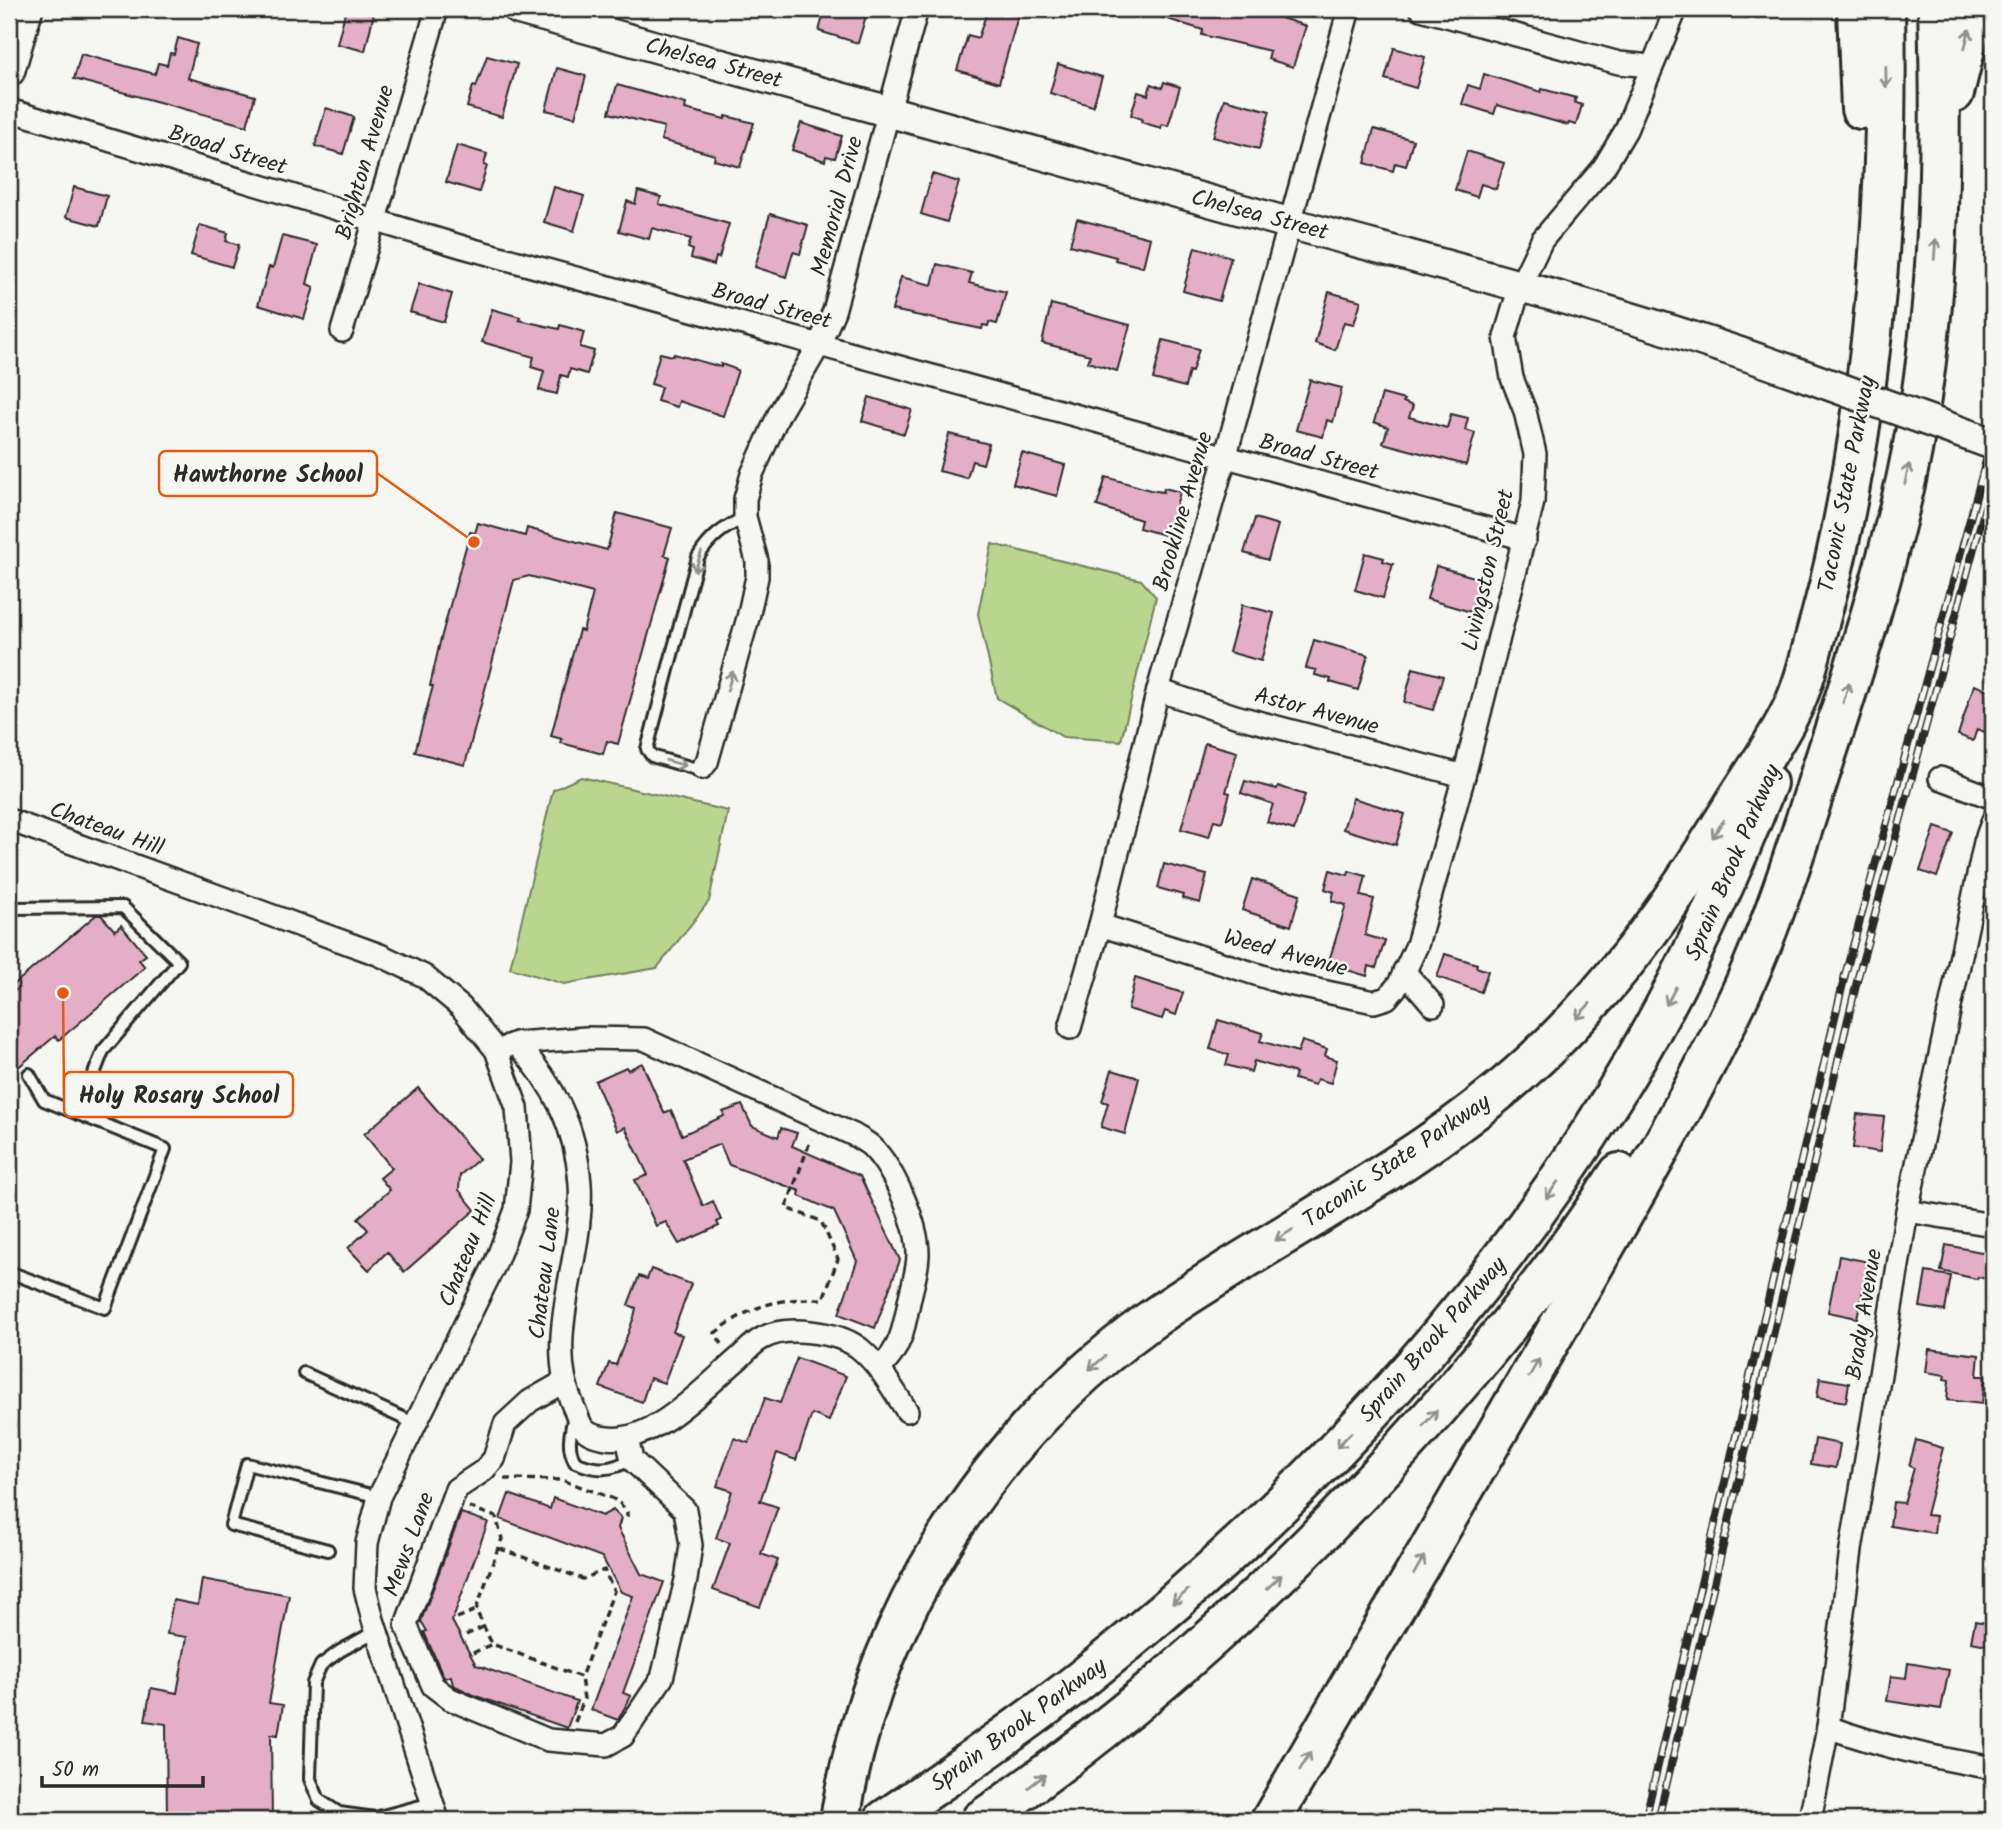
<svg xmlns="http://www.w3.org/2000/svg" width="2002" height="1829" viewBox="0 0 2002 1829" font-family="Kalam,sans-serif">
<rect width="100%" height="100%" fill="#f6f6f2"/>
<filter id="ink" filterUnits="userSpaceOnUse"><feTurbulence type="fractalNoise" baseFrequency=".0143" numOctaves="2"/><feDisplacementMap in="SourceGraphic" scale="14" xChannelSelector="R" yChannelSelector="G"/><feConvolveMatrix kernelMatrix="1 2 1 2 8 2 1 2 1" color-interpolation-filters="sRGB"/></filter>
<g filter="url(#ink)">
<g fill="#bad68e" stroke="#72805c" stroke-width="2">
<polygon points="992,544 1141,580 1156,597 1121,741 1063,737 997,698 978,614"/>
<polygon points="581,777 728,811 709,901 657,968 564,984 510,968 553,790"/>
</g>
<g fill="#e4aec7" stroke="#2b2b2b" stroke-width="2">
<polygon points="346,9 375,9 365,51 337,44"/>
<polygon points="825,9 868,9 858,43 819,31"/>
<polygon points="988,9 1020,9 999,83 957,70 968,35 978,38"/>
<polygon points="1149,9 1267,9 1266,13 1306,26 1293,67 1268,59 1270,51 1202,35 1203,30 1148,13"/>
<polygon points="178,38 197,44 188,78 255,96 247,126 74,79 81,54 155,74 158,63 167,65 170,53 174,54"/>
<polygon points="1394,48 1425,57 1416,88 1385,79"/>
<polygon points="487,56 517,64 502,117 467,107 473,86 476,87"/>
<polygon points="1058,64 1102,77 1093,106 1050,93"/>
<polygon points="557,68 586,76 575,117 546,110"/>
<polygon points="1484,74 1541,92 1542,89 1576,98 1574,102 1582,105 1576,125 1569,123 1568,125 1497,105 1494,114 1462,104 1468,85 1480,89"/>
<polygon points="1164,82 1180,87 1168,126 1162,124 1161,128 1141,122 1142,119 1131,115 1138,92 1148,95 1151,84 1162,88"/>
<polygon points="617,85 686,104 685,109 725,119 726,116 754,123 740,167 714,160 715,155 661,140 664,127 609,113"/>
<polygon points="1224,99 1270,111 1259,149 1213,137"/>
<polygon points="326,108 354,117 343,154 315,146"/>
<polygon points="801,123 842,136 835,158 826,156 825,161 792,150"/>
<polygon points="1374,129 1413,140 1406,166 1395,163 1393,171 1365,163"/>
<polygon points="457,145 487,154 484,165 487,166 479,192 446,182"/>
<polygon points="1467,151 1504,163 1496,189 1481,184 1477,197 1455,190"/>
<polygon points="932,174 959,182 947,222 921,214"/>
<polygon points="74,187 107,196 99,226 66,217"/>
<polygon points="554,187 584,196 574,231 544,222"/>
<polygon points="638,191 661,197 659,204 729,224 719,258 716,257 714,265 691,258 693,250 688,248 691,239 652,228 649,239 619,231 627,201 635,204"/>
<polygon points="770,214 808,225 800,254 793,252 786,277 755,267"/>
<polygon points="1077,219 1150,238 1143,267 1115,260 1116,257 1070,245"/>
<polygon points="200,225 228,233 226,241 239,245 232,267 191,255"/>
<polygon points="282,236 317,245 307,284 314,287 304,319 258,305 269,267 273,268"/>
<polygon points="1195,247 1231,257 1219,301 1183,291"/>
<polygon points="937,264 972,273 969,283 1006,292 997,324 989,322 988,326 983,325 982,329 892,310 901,277 932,285"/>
<polygon points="419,284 452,294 444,322 410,312"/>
<polygon points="1329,292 1361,301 1354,324 1344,322 1335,350 1315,343"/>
<polygon points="1051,304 1130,325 1117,371 1088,362 1090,355 1042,343"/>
<polygon points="492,309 520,317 519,320 559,329 560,325 584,332 580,347 594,351 587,374 570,369 568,377 561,375 557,394 539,390 544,371 531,367 534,357 482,342"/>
<polygon points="1163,340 1199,349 1192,372 1189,371 1185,387 1153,379"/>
<polygon points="660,353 673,356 674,354 721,367 721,364 738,370 723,416 679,401 677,407 657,401 661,387 651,384"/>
<polygon points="1310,380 1342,388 1333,422 1327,420 1323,437 1296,430"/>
<polygon points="1382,394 1404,400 1403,402 1413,406 1409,417 1447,428 1451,414 1468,418 1465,430 1475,433 1466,465 1383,443 1388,427 1374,422"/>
<polygon points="869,397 912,410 904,434 862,421"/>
<polygon points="949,434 989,444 983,464 972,461 967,478 939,471"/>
<polygon points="1022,453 1065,465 1057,496 1013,484"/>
<polygon points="1106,477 1150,490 1163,492 1164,488 1180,492 1168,536 1139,528 1141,520 1097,506"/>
<polygon points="617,513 672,528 664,555 670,557 618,744 607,741 603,754 561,743 562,739 551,736 579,630 583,631 593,593 529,576 514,580 465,765 415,752 433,686 430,686 440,642 470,532 475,533 478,523 525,536 527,528 607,550"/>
<polygon points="1255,518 1278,525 1268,560 1244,553"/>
<polygon points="1365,553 1384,558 1383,561 1393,564 1383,598 1355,590"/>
<polygon points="1436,566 1481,579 1471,612 1427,599"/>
<polygon points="1242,605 1274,613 1261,661 1229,652"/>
<polygon points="1314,640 1368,655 1358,690 1330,682 1331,679 1315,675 1316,670 1306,668"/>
<polygon points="1413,668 1443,676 1433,710 1404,702"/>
<polygon points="1974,685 1991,691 1987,702 1993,704 1993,735 1977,729 1973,741 1958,735"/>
<polygon points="1205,743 1237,752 1226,792 1230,793 1222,822 1214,820 1209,837 1181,829"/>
<polygon points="1245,781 1277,789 1278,786 1305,795 1294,830 1267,822 1273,804 1241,793"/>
<polygon points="1353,798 1405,814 1396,845 1343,829"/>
<polygon points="1935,827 1953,833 1937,877 1920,871"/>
<polygon points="1164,864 1207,875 1200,903 1182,898 1183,895 1158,888"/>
<polygon points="1330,870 1348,875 1349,871 1366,876 1361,896 1374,899 1365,935 1385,941 1376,968 1369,966 1367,976 1344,969 1345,966 1329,961 1346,905 1332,901 1334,892 1325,889"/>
<polygon points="1252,879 1300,894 1291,926 1242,910"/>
<polygon points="96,915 101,915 115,931 121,925 146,955 139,960 145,967 59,1040 55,1036 9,1075 9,996 16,990 12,986"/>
<polygon points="1445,954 1477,964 1476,967 1488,971 1481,992 1437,977"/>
<polygon points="1135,978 1183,993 1176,1015 1165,1011 1162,1019 1128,1009"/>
<polygon points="1218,1020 1263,1033 1260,1041 1298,1052 1302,1041 1327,1049 1325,1056 1337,1060 1331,1083 1317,1079 1315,1085 1294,1079 1296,1073 1254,1061 1251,1072 1226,1065 1229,1055 1210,1049"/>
<polygon points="642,1063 664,1113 671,1110 682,1135 724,1116 723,1112 742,1105 752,1126 778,1137 781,1128 797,1133 792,1146 860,1176 900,1260 875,1328 839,1314 857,1261 834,1211 799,1196 800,1191 729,1165 720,1144 683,1159 703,1206 713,1201 721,1220 717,1222 719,1226 679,1244 666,1222 656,1226 635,1180 648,1175 625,1127 617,1131 595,1081 626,1067 628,1070"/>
<polygon points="1112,1070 1139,1078 1125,1134 1101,1127 1108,1103 1102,1101"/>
<polygon points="418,1088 479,1159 460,1175 459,1190 475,1210 404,1272 387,1252 369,1270 348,1248 368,1230 358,1218 390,1190 380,1178 392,1168 364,1134"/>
<polygon points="1857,1114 1884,1117 1880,1152 1853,1148"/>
<polygon points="1946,1245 1992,1254 1987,1279 1978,1277 1977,1279 1941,1271"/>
<polygon points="1839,1256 1869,1262 1857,1318 1828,1312"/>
<polygon points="651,1269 691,1284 673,1332 682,1335 664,1383 650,1378 642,1402 600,1387 609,1363 616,1365 634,1317 636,1308 628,1305 639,1276 647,1279"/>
<polygon points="1926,1272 1951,1276 1945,1311 1920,1307"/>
<polygon points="1929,1349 1979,1355 1977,1376 1985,1376 1982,1404 1947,1400 1949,1380 1944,1379 1945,1375 1926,1372"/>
<polygon points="797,1358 846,1376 829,1421 812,1414 796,1460 777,1453 760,1501 778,1507 761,1554 778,1560 760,1607 713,1590 730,1543 716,1538 732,1491 717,1486 734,1438 749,1443 765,1398 780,1403"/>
<polygon points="1820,1378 1849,1383 1846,1402 1817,1397"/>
<polygon points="1815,1439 1840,1444 1836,1468 1811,1464"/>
<polygon points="1916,1440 1943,1448 1926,1515 1936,1516 1934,1533 1890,1526 1893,1502 1904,1503 1914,1468 1909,1466"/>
<polygon points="509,1494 550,1509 553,1498 602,1516 613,1510 621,1518 618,1528 641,1574 664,1582 623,1693 631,1696 618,1720 591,1710 633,1596 621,1592 602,1557 500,1519"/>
<polygon points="461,1513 488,1522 452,1621 476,1665 577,1701 567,1728 476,1696 453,1685 451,1676 444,1678 424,1632 427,1631 421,1621"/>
<polygon points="202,1579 289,1595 269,1703 283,1705 278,1735 271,1734 272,1820 167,1820 166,1724 145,1721 151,1688 177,1693 187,1637 167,1634 173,1600 198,1605"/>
<polygon points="1975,1621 1993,1624 1993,1646 1971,1642"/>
<polygon points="1908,1663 1949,1670 1941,1709 1887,1701 1891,1676 1906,1678"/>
</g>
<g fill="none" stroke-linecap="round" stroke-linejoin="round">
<defs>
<g id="lane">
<path d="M702,768H693L658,758L652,756L647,749L698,557C711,536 724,528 745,517"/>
<polyline points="9,908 123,907 179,962 103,1051 78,1114"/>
<polyline points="9,1272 105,1308 165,1149 44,1100 29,1074"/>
<polyline points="304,1373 416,1424"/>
<path d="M574,1415C571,1432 566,1446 575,1462C596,1471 612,1471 631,1459"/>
<polyline points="328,1550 231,1525 247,1464 379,1497"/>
<polyline points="376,1631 340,1651 321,1665 313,1683 310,1779 319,1800 339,1813 375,1818 432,1803"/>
</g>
<g id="street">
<polyline points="1421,9 1619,63 1651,66"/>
<polyline points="9,110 463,247 1525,539"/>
<polyline points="342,331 437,9"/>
<polyline points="1158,690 1235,716 1464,776"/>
<polyline points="702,768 707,762 748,618 757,577 757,561 745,517 745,499 752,474 779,414 819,345 834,311 917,9"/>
<polyline points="1940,778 1993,798"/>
<polyline points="9,820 380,955 424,976 461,1007 496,1050 517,1108 521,1162 516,1210 495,1264 379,1497 367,1543 365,1588 373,1620 438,1820"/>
<polyline points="1100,925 1284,983 1374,1002 1387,998 1399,984 1417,945 1464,776 1533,502 1535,454 1525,411 1512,378 1505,337 1520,286 1542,240 1604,167 1626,130 1676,9"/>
<polyline points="1404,971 1433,1005"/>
<polyline points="1070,1028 1100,925 1158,690 1225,458 1349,9"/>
<path d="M516,1043C554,1084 576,1127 580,1184C585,1259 541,1337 574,1408C577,1414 579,1423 583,1428C588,1434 599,1437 607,1438C654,1444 705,1387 739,1358C746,1352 754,1342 763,1338C787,1325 838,1332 859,1348C880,1365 893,1390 907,1411"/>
<path d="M508,1046L516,1043L586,1038L644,1039L854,1135C860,1139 867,1142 872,1147C894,1169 918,1224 918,1254C918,1270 912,1287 909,1302C904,1329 900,1350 879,1369"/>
<polyline points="1907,1211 1993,1225"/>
<polyline points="565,1381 530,1401 505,1424 494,1459 483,1471 456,1489 406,1625 433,1686 450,1699 548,1740 606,1745 623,1736 662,1678 686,1580 691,1545 685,1510 632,1460 627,1438"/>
<path d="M1828,1727C1882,1747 1937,1758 1993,1768"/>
<polyline points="1810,1820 1828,1727 1851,1550 1907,1211 1985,842 1993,820"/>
</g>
<g id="secondary">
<path d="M519,9C774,79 1030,151 1285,222C1460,270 1637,314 1808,377"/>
<polyline points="9,71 27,9"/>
</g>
<g id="highway">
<polyline points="1857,9 1861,109"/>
<polyline points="1954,93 1975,9"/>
<path d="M840,1820C871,1621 985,1440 1148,1322C1175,1302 1204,1285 1232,1267C1329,1207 1432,1150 1518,1075C1607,997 1671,906 1733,806C1752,775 1775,744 1791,711C1805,684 1812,646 1821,616C1839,551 1851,486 1861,419C1881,283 1888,146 1885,9"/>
<path d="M884,1820C951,1775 1018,1729 1082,1679C1288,1515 1476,1320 1614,1095C1675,996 1724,892 1767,783"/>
<path d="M981,1820C1129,1719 1260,1601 1382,1470C1469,1377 1550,1280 1619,1173"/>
<path d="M1271,1820C1368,1653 1467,1485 1564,1317C1626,1209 1691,1101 1743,988C1776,916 1799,840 1823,765C1854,671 1884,577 1906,480C1939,329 1943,164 1938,9"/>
</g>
</defs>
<use href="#lane" stroke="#2b2b2b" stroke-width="16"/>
<use href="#street" stroke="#2b2b2b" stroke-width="26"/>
<use href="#secondary" stroke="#2b2b2b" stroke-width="35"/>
<use href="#highway" stroke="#2b2b2b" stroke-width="44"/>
<g stroke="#2b2b2b" stroke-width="3.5" stroke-dasharray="7 5" stroke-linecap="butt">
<path d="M722,1344L715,1333C752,1305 777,1298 823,1299L838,1259L821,1221L786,1208L811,1139"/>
<polyline points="504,1479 562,1480 609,1497 618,1501 627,1512 627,1517"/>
<polyline points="469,1507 496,1517 502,1539 498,1548 476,1610 492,1644 581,1677 614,1591 604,1570 583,1579 498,1548"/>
<polyline points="457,1618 476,1610"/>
<polyline points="466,1635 483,1627"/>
<polyline points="473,1653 492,1644"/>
<polyline points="575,1722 584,1699 581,1677"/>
</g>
<use href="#lane" stroke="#f6f6f2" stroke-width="10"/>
<use href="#street" stroke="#f6f6f2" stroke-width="21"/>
<use href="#secondary" stroke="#f6f6f2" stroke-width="30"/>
<use href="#highway" stroke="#f6f6f2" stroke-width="38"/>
<defs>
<g id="rail">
<polyline points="1645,1820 1845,975 1993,435"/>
<polyline points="1658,1820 1858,977 1993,478"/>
</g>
</defs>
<use href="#rail" stroke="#2b2b2b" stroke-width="8"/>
<use href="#rail" stroke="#f6f6f2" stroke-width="5" stroke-dasharray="16" stroke-linecap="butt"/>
<defs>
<polyline id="secondary-bridge" points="1808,377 1993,444"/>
</defs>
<use href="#secondary-bridge" stroke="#2b2b2b" stroke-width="35" stroke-linecap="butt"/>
<use href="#secondary-bridge" stroke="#f6f6f2" stroke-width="30"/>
</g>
<defs><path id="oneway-shaft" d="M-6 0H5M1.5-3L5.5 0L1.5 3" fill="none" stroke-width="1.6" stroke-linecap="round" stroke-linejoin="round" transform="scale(1.75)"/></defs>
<g stroke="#90908e">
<use href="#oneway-shaft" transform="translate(1967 39) rotate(-76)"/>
<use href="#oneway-shaft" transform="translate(1886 77) rotate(89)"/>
<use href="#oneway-shaft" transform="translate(1935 249) rotate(-86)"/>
<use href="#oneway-shaft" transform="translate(1907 474) rotate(-78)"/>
<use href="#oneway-shaft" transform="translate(698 562) rotate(109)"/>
<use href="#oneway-shaft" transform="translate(730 681) rotate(-74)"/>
<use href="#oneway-shaft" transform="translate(1846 693) rotate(-73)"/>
<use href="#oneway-shaft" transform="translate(676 763) rotate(15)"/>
<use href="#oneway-shaft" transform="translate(1718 829) rotate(122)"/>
<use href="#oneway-shaft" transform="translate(1671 996) rotate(118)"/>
<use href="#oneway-shaft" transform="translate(1583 1011) rotate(133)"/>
<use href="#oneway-shaft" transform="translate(1552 1190) rotate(125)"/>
<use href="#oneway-shaft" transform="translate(1284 1235) rotate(148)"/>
<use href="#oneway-shaft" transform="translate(1097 1363) rotate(140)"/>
<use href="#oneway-shaft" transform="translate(1534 1368) rotate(-60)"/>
<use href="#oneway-shaft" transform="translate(1430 1418) rotate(-48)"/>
<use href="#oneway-shaft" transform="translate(1344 1440) rotate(134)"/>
<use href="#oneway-shaft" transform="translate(1419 1565) rotate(-60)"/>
<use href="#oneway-shaft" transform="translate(1274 1582) rotate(-43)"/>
<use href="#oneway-shaft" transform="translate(1180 1597) rotate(139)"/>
<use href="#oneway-shaft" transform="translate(1305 1761) rotate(-60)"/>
<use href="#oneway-shaft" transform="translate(1037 1781) rotate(-37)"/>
</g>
</g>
<g text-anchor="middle" stroke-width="5" stroke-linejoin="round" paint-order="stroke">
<g font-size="23" fill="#2b2b2b" stroke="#f6f6f2">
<text transform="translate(714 62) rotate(15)" y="8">Chelsea Street</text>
<text transform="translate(228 149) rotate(17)" y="8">Broad Street</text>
<text transform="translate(364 162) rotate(-74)" y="8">Brighton Avenue</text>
<text transform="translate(836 206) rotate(-75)" y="8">Memorial Drive</text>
<text transform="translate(1260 214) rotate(15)" y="8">Chelsea Street</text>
<text transform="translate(772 305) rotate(15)" y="8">Broad Street</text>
<text transform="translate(1319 456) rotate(15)" y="8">Broad Street</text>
<text transform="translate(1846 484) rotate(-79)" y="8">Taconic State Parkway</text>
<text transform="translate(1182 511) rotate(-74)" y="8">Brookline Avenue</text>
<text transform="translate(1487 570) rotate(-77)" y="8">Livingston Street</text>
<text transform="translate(1317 710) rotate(15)" y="8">Astor Avenue</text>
<text transform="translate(107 828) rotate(20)" y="8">Chateau Hill</text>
<text transform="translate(1732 862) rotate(-67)" y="8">Sprain Brook Parkway</text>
<text transform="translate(1286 952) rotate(15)" y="8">Weed Avenue</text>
<text transform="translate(1396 1160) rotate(-34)" y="8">Taconic State Parkway</text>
<text transform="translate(467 1250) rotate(-68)" y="8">Chateau Hill</text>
<text transform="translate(544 1273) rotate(-83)" y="8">Chateau Lane</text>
<text transform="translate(1863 1314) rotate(-81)" y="8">Brady Avenue</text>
<text transform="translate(1432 1339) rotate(-49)" y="8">Sprain Brook Parkway</text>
<text transform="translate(408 1544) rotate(-70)" y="8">Mews Lane</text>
<text transform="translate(1018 1724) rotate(-36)" y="8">Sprain Brook Parkway</text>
</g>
</g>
<path fill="none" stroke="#e8590c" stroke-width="2.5" d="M474 542L377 473M63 993L64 1095"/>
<g fill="#e8590c" stroke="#f6f6f2" stroke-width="2.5">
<circle cx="474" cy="542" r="7"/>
<circle cx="63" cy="993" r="7"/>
</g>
<g fill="#f6f6f2" stroke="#e8590c" stroke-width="2.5">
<rect x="159" y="451" width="218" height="45" rx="7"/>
<rect x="64" y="1072" width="229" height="45" rx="7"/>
</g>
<g font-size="24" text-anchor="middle" font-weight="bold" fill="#2b2b2b">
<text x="268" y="482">Hawthorne School</text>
<text x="179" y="1103">Holy Rosary School</text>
</g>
<rect width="2002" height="1829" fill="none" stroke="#f6f6f2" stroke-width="35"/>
<rect x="18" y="18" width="1967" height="1794" fill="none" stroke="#2b2b2b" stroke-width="2.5" filter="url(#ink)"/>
<path d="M42 1776v10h161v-10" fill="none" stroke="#2b2b2b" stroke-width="3.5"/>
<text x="52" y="1776" font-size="21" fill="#2b2b2b" stroke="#f6f6f2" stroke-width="5" paint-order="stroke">50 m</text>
</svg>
